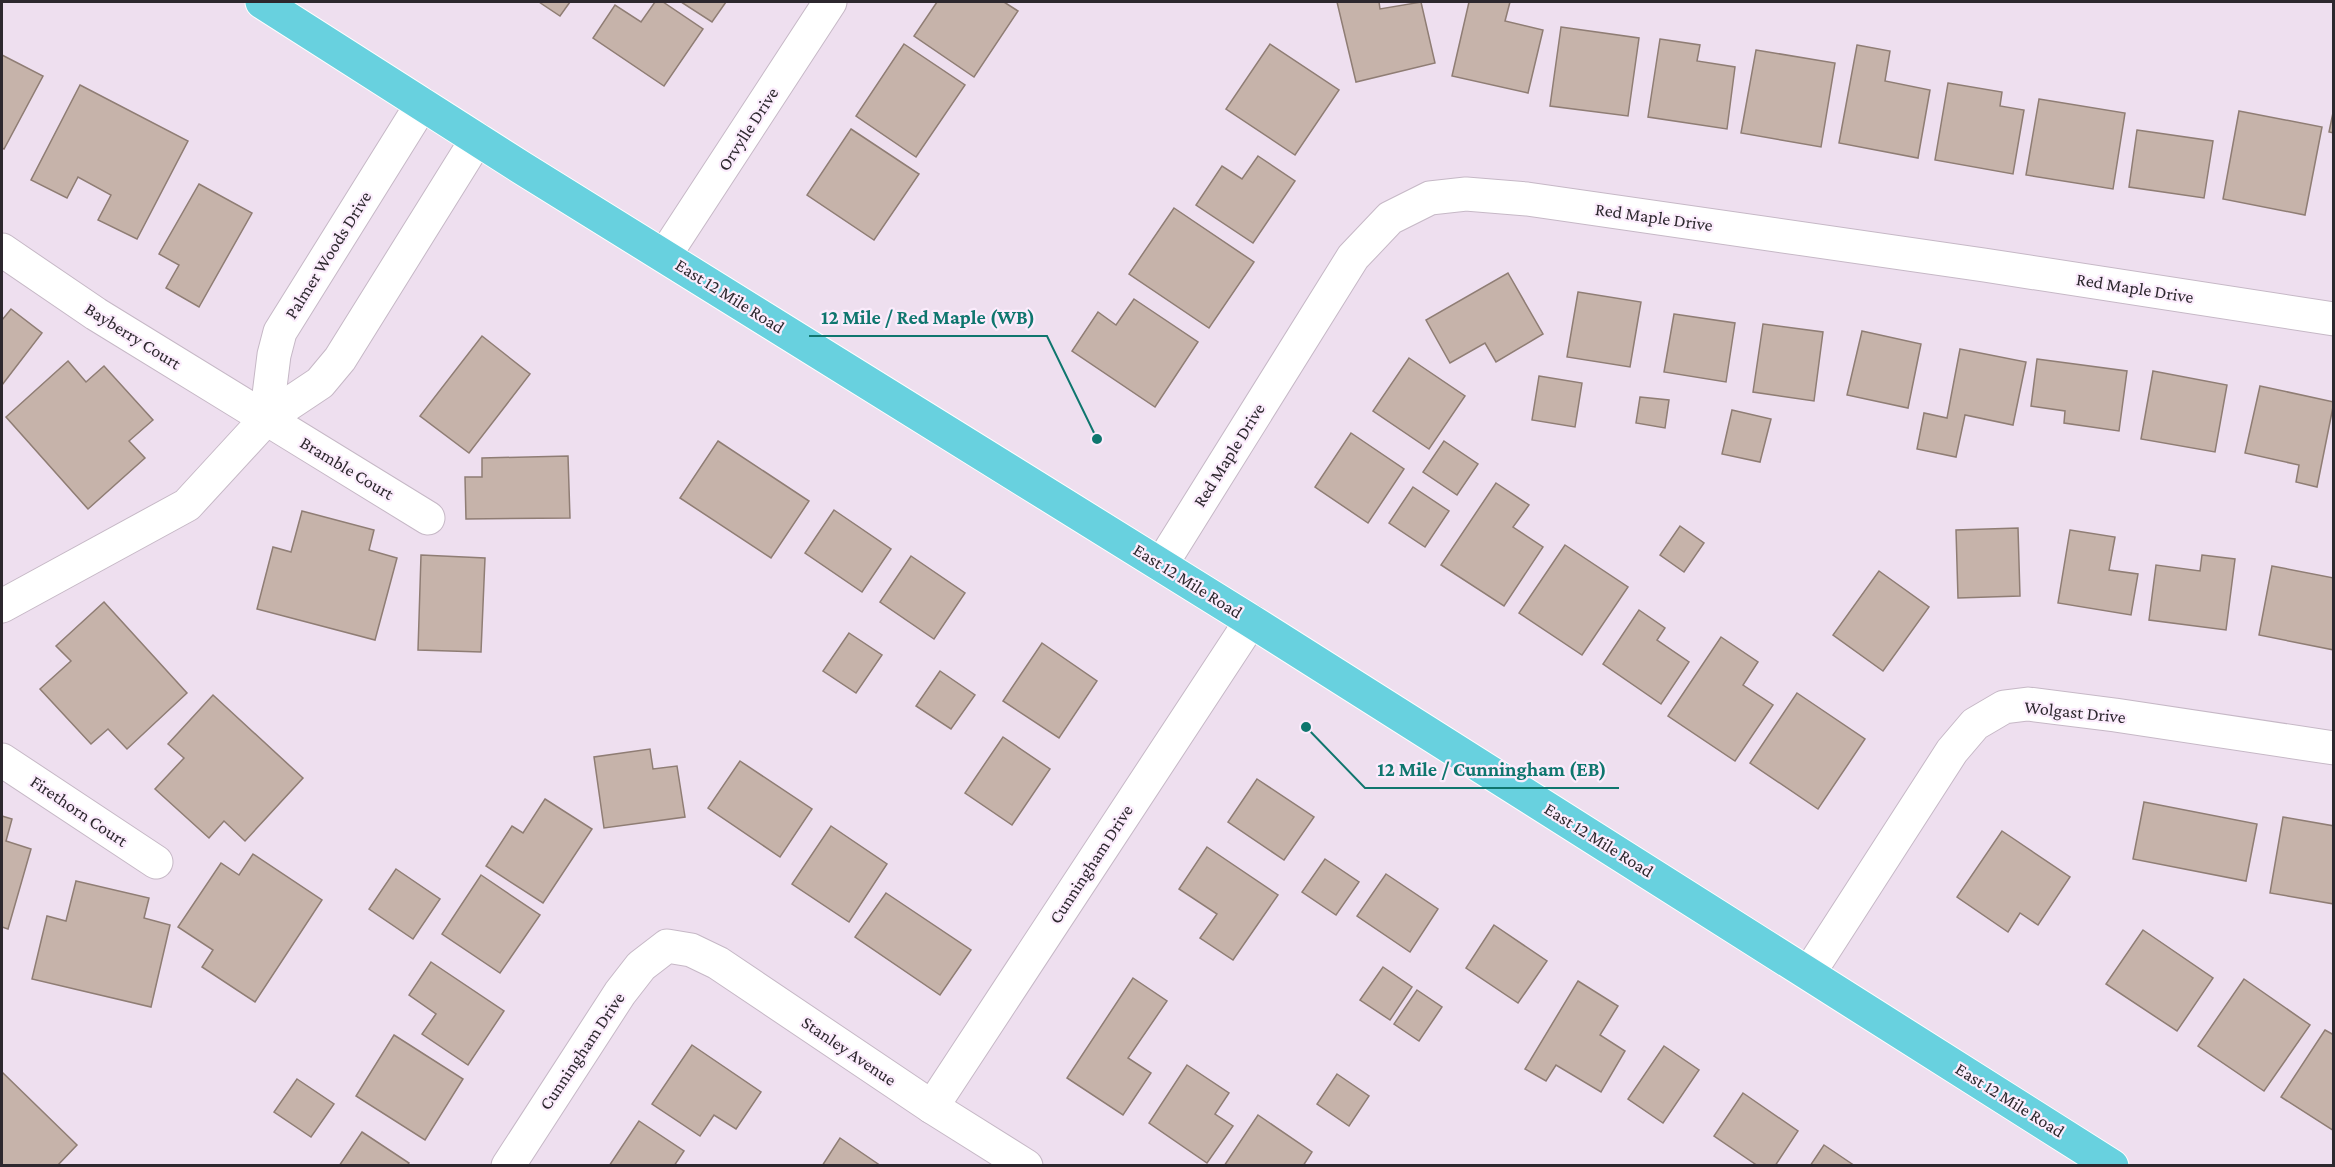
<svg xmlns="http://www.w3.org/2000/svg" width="2335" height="1167" viewBox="0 0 2335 1167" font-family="'Crimson Pro',serif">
<rect width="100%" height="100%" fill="#eedfef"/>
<g fill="#c6b3aa" stroke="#8f7d74" stroke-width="1.5">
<polygon points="539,2 570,2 560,16"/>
<polygon points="655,2 663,2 703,29 664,86 593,38 615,5 641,22"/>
<polygon points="681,2 726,2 712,22"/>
<polygon points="937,2 1004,2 1018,11 974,77 914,36"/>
<polygon points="1337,2 1379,2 1380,9 1421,2 1435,63 1356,82"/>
<polygon points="1469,2 1510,2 1505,21 1543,30 1528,93 1452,76"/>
<polygon points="1561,27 1639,38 1628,116 1550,106"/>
<polygon points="1660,39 1700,45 1697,61 1735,67 1727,129 1648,117"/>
<polygon points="904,44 965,85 916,157 856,116"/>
<polygon points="1270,44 1339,90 1295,155 1226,109"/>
<polygon points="1857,45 1890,51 1885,81 1930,90 1918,158 1839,143"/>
<polygon points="1756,50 1835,63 1821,147 1741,133"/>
<polygon points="2,55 43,76 4,149 2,148"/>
<polygon points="1948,83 2002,92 2000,106 2024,110 2013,174 1935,160"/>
<polygon points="80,85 188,141 137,239 98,220 111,195 78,177 67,198 31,180"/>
<polygon points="2039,99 2125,113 2113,189 2026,175"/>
<polygon points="2334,108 2334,133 2329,132"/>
<polygon points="2239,111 2322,127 2305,215 2223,199"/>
<polygon points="851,129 919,174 874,240 807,195"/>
<polygon points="2137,130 2213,141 2204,198 2129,187"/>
<polygon points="1258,156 1295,181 1253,243 1196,205 1222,166 1242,179"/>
<polygon points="199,184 252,213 199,307 166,288 179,265 159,254"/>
<polygon points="1174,208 1254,262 1209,328 1129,274"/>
<polygon points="1508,273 1543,334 1496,362 1485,343 1450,363 1426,320"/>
<polygon points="1578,292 1641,302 1630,367 1567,357"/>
<polygon points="1134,299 1198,342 1155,407 1072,351 1098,312 1116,325"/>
<polygon points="11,309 42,333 2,385 2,320"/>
<polygon points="1674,314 1735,323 1726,382 1664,372"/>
<polygon points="1763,324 1823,332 1814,401 1753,392"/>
<polygon points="1862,331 1921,344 1908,408 1847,395"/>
<polygon points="482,336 530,374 469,453 420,416"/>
<polygon points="1960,349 2026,362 2013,425 1965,415 1956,457 1917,449 1924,413 1947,418"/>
<polygon points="1409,358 1465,396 1429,449 1373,411"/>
<polygon points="2037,359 2127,371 2119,431 2064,423 2065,411 2031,406"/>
<polygon points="68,361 86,382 104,366 153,420 129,441 145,458 88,509 6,417"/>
<polygon points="2153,371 2227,385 2215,452 2141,439"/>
<polygon points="1539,376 1582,383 1575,427 1532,420"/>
<polygon points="2260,386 2334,402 2317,487 2296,482 2299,465 2245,453"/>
<polygon points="1640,397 1669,400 1665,428 1636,423"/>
<polygon points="1732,410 1771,419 1760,462 1722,454"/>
<polygon points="1351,433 1404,469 1368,523 1315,487"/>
<polygon points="718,441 809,501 771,558 680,498"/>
<polygon points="1444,441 1478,464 1457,495 1423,472"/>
<polygon points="568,456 570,518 466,519 465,477 482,477 482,458"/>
<polygon points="1496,483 1529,505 1513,527 1543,547 1504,606 1441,565"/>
<polygon points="1413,487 1449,511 1425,547 1389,523"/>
<polygon points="834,510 891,549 862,592 805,553"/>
<polygon points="302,511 374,530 369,550 397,558 375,640 257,609 273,547 291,552"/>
<polygon points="1680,526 1704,543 1684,572 1660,555"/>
<polygon points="2018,528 2020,596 1958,598 1956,530"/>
<polygon points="2070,530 2115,537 2109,570 2138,574 2131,615 2058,603"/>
<polygon points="1565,545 1628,587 1582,655 1519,613"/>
<polygon points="421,555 485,558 481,652 418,650"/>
<polygon points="2202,555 2235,559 2226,630 2149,620 2156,565 2200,571"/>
<polygon points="911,556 965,593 934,639 880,602"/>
<polygon points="2272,566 2334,578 2334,650 2259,635"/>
<polygon points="1879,571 1929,607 1883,671 1833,635"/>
<polygon points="104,602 187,693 127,749 108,729 91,744 40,689 71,661 56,646"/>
<polygon points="1639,610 1665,628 1657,640 1689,662 1661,704 1603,664"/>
<polygon points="849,633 882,655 856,693 823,671"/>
<polygon points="1721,637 1758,662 1743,685 1773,705 1735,761 1668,716"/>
<polygon points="1042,643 1097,681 1059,738 1003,701"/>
<polygon points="940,671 975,695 951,729 916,706"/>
<polygon points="1797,693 1865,739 1818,809 1750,763"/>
<polygon points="213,695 303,778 245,841 224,821 209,838 155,789 184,758 168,744"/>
<polygon points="1003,737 1050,769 1012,825 965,793"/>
<polygon points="650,749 653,769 677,766 685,817 604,828 594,757"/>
<polygon points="740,761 812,809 780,857 708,808"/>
<polygon points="1257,779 1314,817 1284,860 1228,822"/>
<polygon points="545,799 592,829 543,903 486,866 512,826 523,833"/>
<polygon points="2144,802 2257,824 2246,881 2133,859"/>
<polygon points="2,816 12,819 6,841 31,849 8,929 2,927"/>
<polygon points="2283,817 2334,826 2334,904 2270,893"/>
<polygon points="831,826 887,864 849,922 792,884"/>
<polygon points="2002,831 2070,877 2038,925 2020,913 2008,932 1957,897"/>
<polygon points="1207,847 1278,895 1233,960 1200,938 1217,914 1179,889"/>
<polygon points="253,854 322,900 255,1002 202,967 213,950 178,927 221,863 239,875"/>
<polygon points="1325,859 1359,882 1336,915 1302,892"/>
<polygon points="396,869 440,899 413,939 369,909"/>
<polygon points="1386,874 1438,909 1410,952 1357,916"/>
<polygon points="481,875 540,915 500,973 442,934"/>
<polygon points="76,881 149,898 144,918 170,925 151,1007 32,979 47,916 66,921"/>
<polygon points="886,893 971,950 940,995 855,937"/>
<polygon points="1494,925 1547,961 1518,1003 1466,968"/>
<polygon points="2143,930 2213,978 2177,1031 2106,984"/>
<polygon points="431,962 504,1011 468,1065 422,1034 436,1014 409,995"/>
<polygon points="1383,967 1412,987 1390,1020 1360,1000"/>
<polygon points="1133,978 1167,1001 1128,1058 1151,1073 1123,1115 1067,1078"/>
<polygon points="2244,979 2310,1025 2264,1091 2198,1046"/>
<polygon points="1578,981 1618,1006 1600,1035 1625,1051 1601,1092 1556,1065 1546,1081 1525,1069"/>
<polygon points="1417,990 1442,1007 1419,1041 1394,1024"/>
<polygon points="2325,1030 2334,1035 2334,1131 2281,1097"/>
<polygon points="394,1035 463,1079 425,1140 356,1096"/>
<polygon points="692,1045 761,1092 736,1129 714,1115 700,1136 652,1104"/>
<polygon points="1664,1046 1699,1070 1663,1123 1628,1099"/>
<polygon points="1187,1065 1229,1093 1215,1114 1233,1126 1207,1163 1149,1123"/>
<polygon points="2,1072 77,1145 57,1166 2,1166"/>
<polygon points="1337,1074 1369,1096 1349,1126 1317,1104"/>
<polygon points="297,1079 334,1104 311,1137 274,1112"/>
<polygon points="1743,1093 1798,1131 1775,1166 1758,1166 1714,1136"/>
<polygon points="1258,1115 1312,1152 1303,1166 1224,1166"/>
<polygon points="639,1121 684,1151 674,1166 609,1166"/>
<polygon points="362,1132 409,1163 407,1166 339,1166"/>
<polygon points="840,1138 881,1166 822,1166"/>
<polygon points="1824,1145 1855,1166 1810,1166"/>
</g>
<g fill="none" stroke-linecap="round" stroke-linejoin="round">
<defs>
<g id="minor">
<polyline points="2,250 96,314 428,518"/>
<polyline points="665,255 830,2"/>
<polyline points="266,419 274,355 280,332 422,104"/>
<polyline points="1161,565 1353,257 1390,218 1430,198 1466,194 1527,199 1984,265 2334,319"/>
<polyline points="2,606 187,505 266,419 320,383 340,359 477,139"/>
<polyline points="2,760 156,862"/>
<polyline points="1809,973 1952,751 1975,724 2004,707 2028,704 2115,715 2334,748"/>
<polyline points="932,1107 1251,621"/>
<polyline points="508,1166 620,993 641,966 667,946 691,950 718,963 932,1107 1026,1166"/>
</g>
<polyline id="major" points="262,2 522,168 1251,621 2112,1166"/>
</defs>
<use href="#minor" stroke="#c6b8c6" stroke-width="35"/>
<use href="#major" stroke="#fff" stroke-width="35"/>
<use href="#minor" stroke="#fff" stroke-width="33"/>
<use href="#major" stroke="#68d1df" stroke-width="33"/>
</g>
<g text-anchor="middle" stroke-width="4.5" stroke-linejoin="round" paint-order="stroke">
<g font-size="18" fill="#2d282e" stroke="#fbecfc">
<text transform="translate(748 129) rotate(-57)" y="6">Orvylle Drive</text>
<text transform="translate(1654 217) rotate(8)" y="6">Red Maple Drive</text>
<text transform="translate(328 255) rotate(-58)" y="6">Palmer Woods Drive</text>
<text transform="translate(2135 288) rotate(9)" y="6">Red Maple Drive</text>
<text transform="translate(730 296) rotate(32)" y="6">East 12 Mile Road</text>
<text transform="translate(133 336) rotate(32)" y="6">Bayberry Court</text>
<text transform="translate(1229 455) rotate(-58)" y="6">Red Maple Drive</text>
<text transform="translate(347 468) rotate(31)" y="6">Bramble Court</text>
<text transform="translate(1188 581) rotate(32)" y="6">East 12 Mile Road</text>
<text transform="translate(2075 712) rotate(6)" y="6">Wolgast Drive</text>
<text transform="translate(79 811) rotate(34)" y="6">Firethorn Court</text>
<text transform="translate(1599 840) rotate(32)" y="6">East 12 Mile Road</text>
<text transform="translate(1091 864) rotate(-57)" y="6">Cunningham Drive</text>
<text transform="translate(582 1051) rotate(-56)" y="6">Cunningham Drive</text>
<text transform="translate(849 1051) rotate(34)" y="6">Stanley Avenue</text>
<text transform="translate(2010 1100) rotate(32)" y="6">East 12 Mile Road</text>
</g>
</g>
<path fill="none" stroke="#0f766e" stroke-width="2" d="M1097 439L1047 336H809M1306 727L1365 788H1619"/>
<g fill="#0f766e" stroke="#fbecfc" stroke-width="2">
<circle cx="1097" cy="439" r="6"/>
<circle cx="1306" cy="727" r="6"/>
</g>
<g font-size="20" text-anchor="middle" font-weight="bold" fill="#0f766e" stroke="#fbecfc" stroke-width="4.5" stroke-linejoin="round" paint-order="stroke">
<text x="928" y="324">12 Mile / Red Maple (WB)</text>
<text x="1492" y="776">12 Mile / Cunningham (EB)</text>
</g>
<rect width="2335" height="1167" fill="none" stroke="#2d282e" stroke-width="6"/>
</svg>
